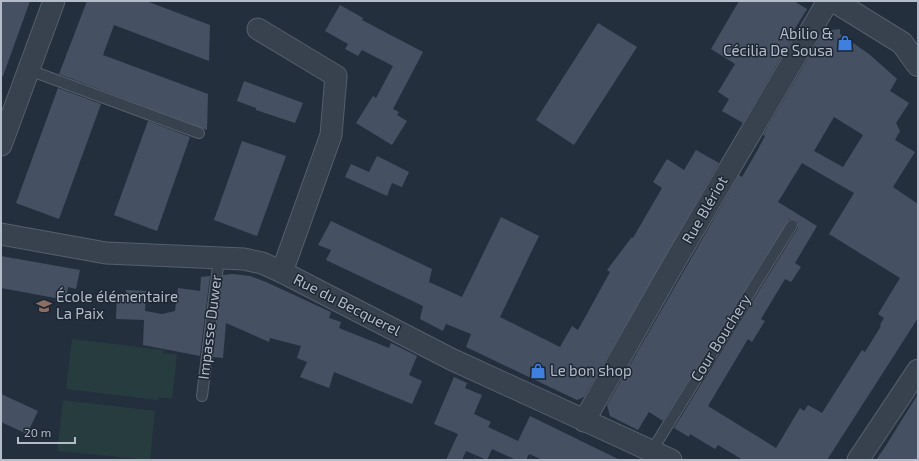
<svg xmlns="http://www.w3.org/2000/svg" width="919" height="461" viewBox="0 0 919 461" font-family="'Exo 2',sans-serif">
<rect width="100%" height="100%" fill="#242f3e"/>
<g fill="#263c3f">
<polygon points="72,339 164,350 163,353 177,355 172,399 158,397 158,400 66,389"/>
<polygon points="63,400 155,411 150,460 57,451"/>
</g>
<g fill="#455162" fill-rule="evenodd">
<polygon points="1,1 30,1 3,76 1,76"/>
<polygon points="87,1 146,1 210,25 209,61 114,25 103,55 208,94 207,130 59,74"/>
<polygon points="739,1 794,1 807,9 791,35 794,35 743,123 722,111 729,99 718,92 735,64 711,49"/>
<polygon points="340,5 363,18 362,20 423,52 393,109 399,112 397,115 407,121 392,145 356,123 373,96 376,98 393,66 362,50 358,56 345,49 348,44 325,31"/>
<polygon points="598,23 637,47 574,145 536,120"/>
<path d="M840,29V34L869,54L897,79L890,91L909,103L896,123L900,131L895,140L915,152L893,187L918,204V318L827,460H743L718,445L715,449L690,434L689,437L674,428L798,228V222L793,219H789L663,421L649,412L638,430L610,416L607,405L739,175L742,177L757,151L765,136L763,135L824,31ZM834,117L863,135L843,167L814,151ZM802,163L854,193L829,234L900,278L878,314L884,318L880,325L881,326L865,352L862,350L822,413L808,405L804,411L800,408L776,448L708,406L748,339L752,342L765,321L761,319L785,279L791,282L801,267L795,263L817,226L778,202Z"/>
<polygon points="244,81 303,103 295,123 256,110 256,108 237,101"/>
<polygon points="58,88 101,104 59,219 16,203"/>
<polygon points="148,121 190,137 157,231 114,215"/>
<polygon points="242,141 286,156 257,236 214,220"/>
<polygon points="696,150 719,163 584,397 577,400 466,347 471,334 446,324 443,331 420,319 423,306 326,260 331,250 318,245 331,221 432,269 429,282 462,297 501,217 539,236 500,317 560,347 572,326 578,330 610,272 607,270 632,237 633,238 662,188 653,182 667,159 684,170"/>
<polygon points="377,156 409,172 402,187 392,183 387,196 345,177 351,164 369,172"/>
<polygon points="1,256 80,270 76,289 68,287 66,300 1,288"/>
<polygon points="233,274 250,276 266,282 331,312 329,318 341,322 339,328 389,348 391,343 417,356 409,375 422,381 412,404 334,372 329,388 300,377 307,362 297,358 301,346 270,338 269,342 226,323 223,358 213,357 223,275"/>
<polygon points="210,276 200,356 143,345 144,320 116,319 117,293 126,294 126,290 146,291 145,311 162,314 175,311 178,288 200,291 201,277"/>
<polygon points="454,377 467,383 465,388 482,395 474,414 491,422 488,427 518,441 530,416 620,460 543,460 529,454 526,460 516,460 492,449 487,460 466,451 462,460 446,460 458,434 434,424"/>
<polygon points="1,394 38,411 27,434 1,422"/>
<polygon points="918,394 918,460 876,460 885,447"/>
</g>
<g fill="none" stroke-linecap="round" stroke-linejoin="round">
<defs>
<g id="service">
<polyline points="29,70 199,133"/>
<polyline points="202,396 219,258"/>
<polyline points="651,452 792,225"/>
</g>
<g id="minor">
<polyline points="258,29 336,76 331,135 282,272"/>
<polyline points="1,145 54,1"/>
<polyline points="1,234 106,253 244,259 262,263 282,272 451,359 671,460"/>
<polyline points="584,421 674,263 828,1"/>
<polyline points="858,460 918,370"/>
</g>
<polyline id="tertiary" points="834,1 902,43 918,65"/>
</defs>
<use href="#service" stroke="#565f6c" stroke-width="12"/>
<use href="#minor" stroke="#565f6c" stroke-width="23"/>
<use href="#tertiary" stroke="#565f6c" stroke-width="24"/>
<use href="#service" stroke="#38414e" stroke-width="10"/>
<use href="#minor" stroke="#38414e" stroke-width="21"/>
<use href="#tertiary" stroke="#38414e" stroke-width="22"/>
</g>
<defs>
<symbol id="shop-bare" viewBox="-9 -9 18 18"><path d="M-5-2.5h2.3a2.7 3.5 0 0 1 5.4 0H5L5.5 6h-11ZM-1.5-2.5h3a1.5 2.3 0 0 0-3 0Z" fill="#3f7fe0" stroke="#1d2633" stroke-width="2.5" paint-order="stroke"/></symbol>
<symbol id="school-bare" viewBox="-9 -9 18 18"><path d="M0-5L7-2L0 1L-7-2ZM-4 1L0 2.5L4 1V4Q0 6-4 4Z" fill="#8d6e63" stroke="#1d2633" stroke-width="2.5" paint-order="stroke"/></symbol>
</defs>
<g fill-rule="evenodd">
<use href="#shop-bare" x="834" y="32" width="22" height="22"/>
<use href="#school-bare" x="33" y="295" width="22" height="22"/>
<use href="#shop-bare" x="527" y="360" width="22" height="22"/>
</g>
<g text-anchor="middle" stroke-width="3" stroke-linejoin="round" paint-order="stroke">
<g font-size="15" fill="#b4bcc9" stroke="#1d2633" text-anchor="start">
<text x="833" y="39" text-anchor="end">Abilio &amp;<tspan x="833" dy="17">Cécilia De Sousa</tspan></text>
<text x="56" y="302">École élémentaire<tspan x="56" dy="17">La Paix</tspan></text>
<text x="550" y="376">Le bon shop</text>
</g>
<g font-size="15" fill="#b4bcc9" stroke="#1d2633">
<text transform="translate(705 210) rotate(-60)" y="5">Rue Blériot</text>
<text transform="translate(347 305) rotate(27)" y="5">Rue du Becquerel</text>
<text transform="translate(210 327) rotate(-83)" y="5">Impasse Duwer</text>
<text transform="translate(721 338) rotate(-58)" y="5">Cour Bouchery</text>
</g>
</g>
<rect width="919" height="461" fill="none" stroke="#b4bcc9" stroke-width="4"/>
<path d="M18 437v6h57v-6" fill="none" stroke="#b4bcc9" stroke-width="2"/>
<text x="24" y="437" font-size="12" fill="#b4bcc9" stroke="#1d2633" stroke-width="3" paint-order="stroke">20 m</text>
</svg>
